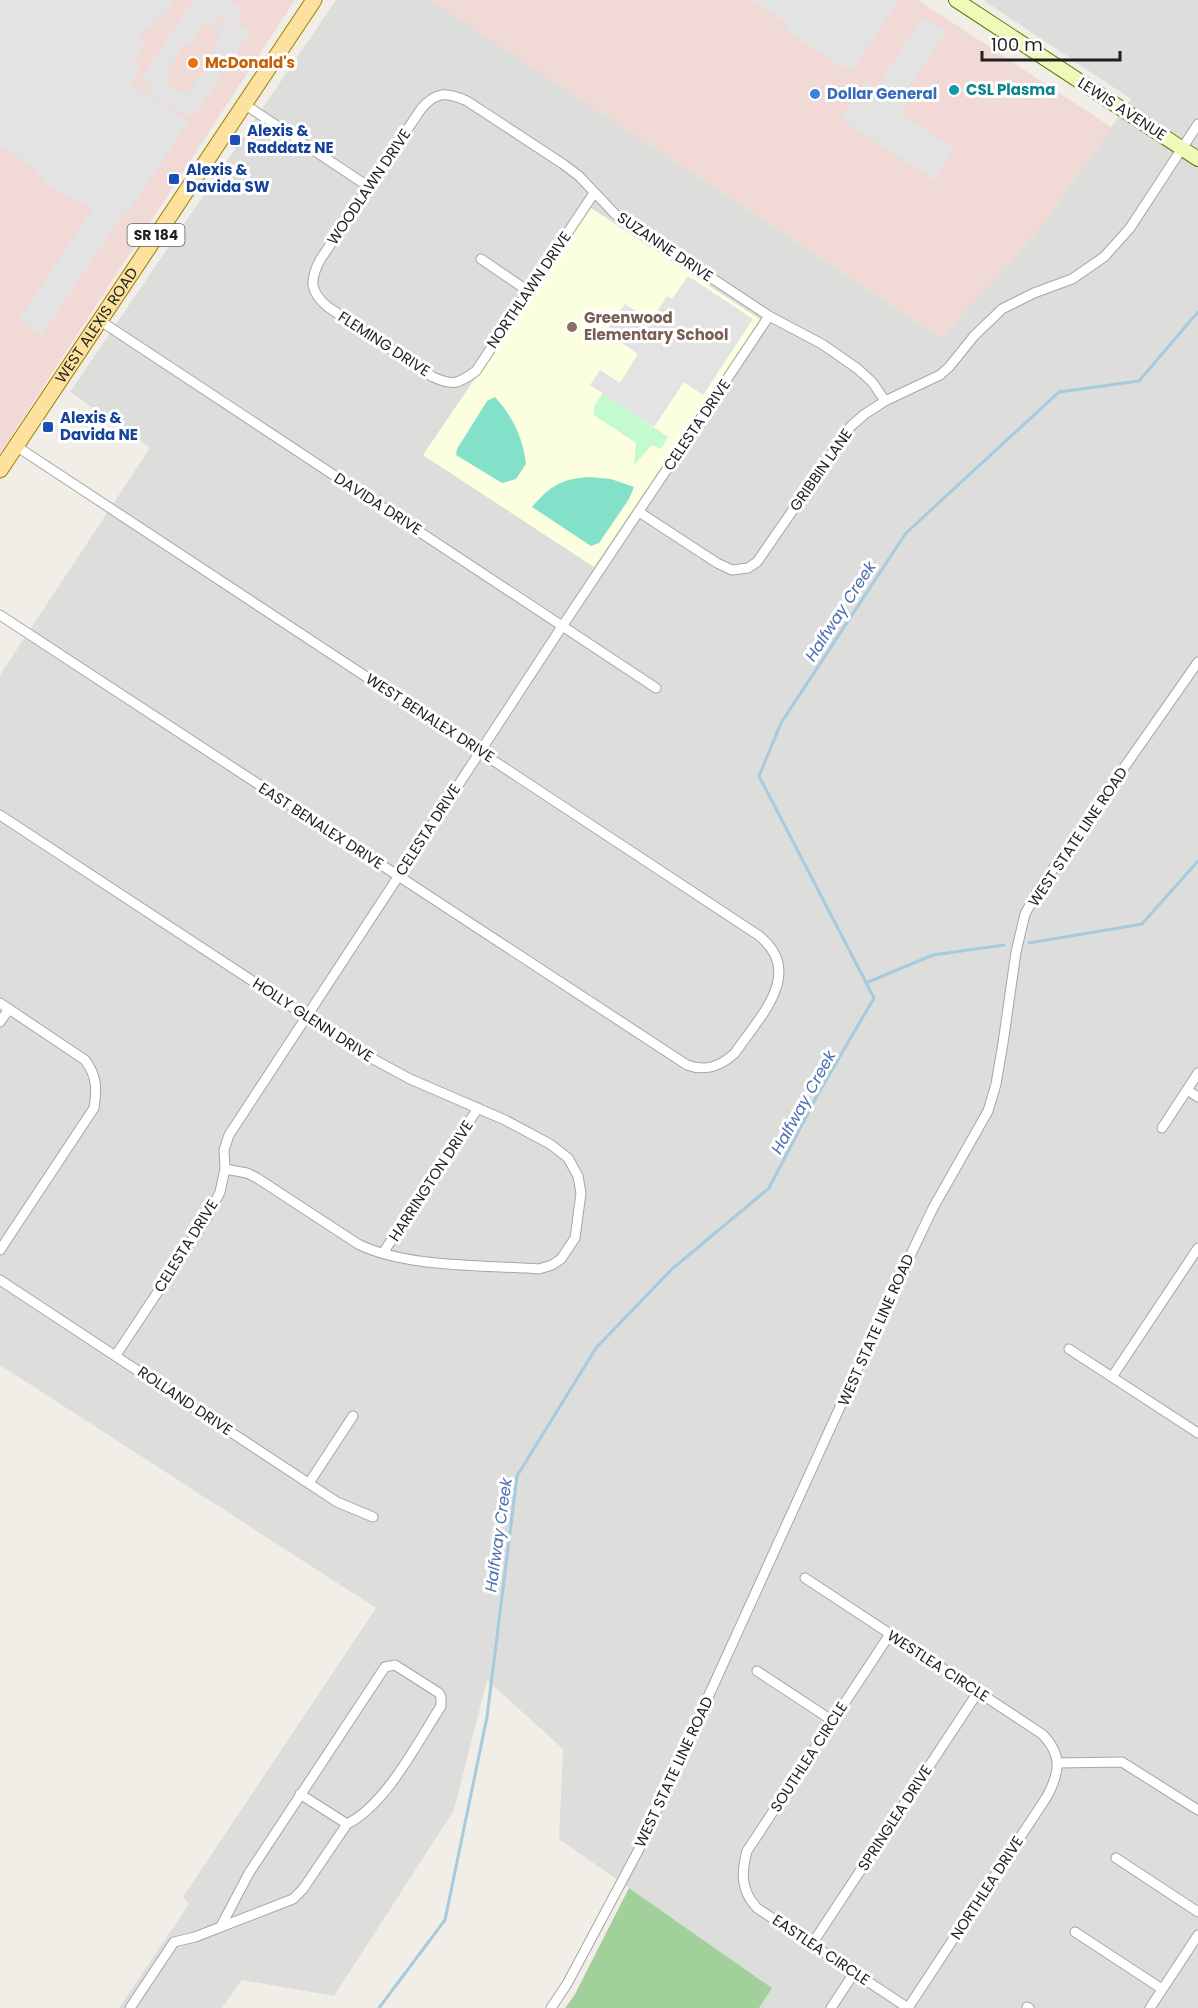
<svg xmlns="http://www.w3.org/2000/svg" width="1198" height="2008" viewBox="0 0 1198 2008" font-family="Poppins,sans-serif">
<rect width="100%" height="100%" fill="#f0eee6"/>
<polygon fill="#dddddc" points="336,0 431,0 941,338 1039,230 1131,99 983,0 1198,0 1198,2008 759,2008 772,1988 559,1839 563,1749 487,1680 454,1810 334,1996 242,1980 222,2008 119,2008 189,1904 183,1897 376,1608 0,1365 0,675 150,448 70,392"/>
<g fill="#f1dad5">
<polygon points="0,0 295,0 0,453"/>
<polygon points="431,0 918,0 1111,127 1039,230 941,338"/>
</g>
<polygon fill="#fbffe0" points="591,208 761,320 594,567 423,455"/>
<polygon fill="#a2d09a" points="629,1888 772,1988 759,2008 565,2008 574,1996"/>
<polygon fill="#c3facf" points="603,393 668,437 661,449 652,445 634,465 636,443 594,415 594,406"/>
<g fill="#83e0c9">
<path d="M495,397C513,417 523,438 526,464L516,479L502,483L456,455L457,449L487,401Z"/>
<path d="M589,477L611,479L634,487L629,499L599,543L591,546L532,507C550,486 561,479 589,477Z"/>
</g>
<g fill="#e3e3e3" fill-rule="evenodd">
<polygon points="3,0 175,0 165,14 137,38 146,45 134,63 140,68 130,83 188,122 127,214 124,213 42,335 19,320 93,208 61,194 45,183 30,165 0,145 0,4"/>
<path d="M193,0H229L242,9L238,21L239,26L251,30L195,116L171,109L149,94L152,89L140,80ZM213,13L225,18L228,25L222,22L215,32L220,37L212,49L216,53L192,88L184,92L176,91L167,83V72L184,44L188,47L204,22L211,28L217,19Z"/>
<polygon points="752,0 899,0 856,66 849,69 833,61 788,32 784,21"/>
<polygon points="923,16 946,32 901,100 906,103 900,113 954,149 934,180 841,119 865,81 876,88"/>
<polygon points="688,276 753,319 703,395 684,382 654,427 590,385 600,370 620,383 638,354 606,332 625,304 651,321 667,296 672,299"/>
</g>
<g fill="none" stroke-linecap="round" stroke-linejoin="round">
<g stroke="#a6cade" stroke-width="3">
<polyline points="1029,943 1142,924 1198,861"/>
<polyline points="866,983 933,955 1004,945"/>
<polyline points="379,2008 445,1920 487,1717 517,1476 596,1348 672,1269 769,1188 818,1094 874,998 759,776 781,723 906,533 1059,392 1139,381 1198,312"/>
</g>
<defs>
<g id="street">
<polyline points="244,104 369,187"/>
<path d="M594,193L476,371C458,384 453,386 433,377L328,307C310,292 309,281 320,260L421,109C436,91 447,92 467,101L563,164L579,176L615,214L769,316L822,344L858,369L873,383L885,401"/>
<polyline points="481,259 528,291"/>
<polyline points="99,320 656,688"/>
<polyline points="639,512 717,563 732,570 748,568 757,562 851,426 865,414 885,401 940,375 949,367 974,336 1002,309 1034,293 1072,279 1104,257 1130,228 1198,124"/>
<path d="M0,615L687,1065C706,1072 721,1066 735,1053C760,1016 806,972 758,935L16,446"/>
<path d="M0,815L362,1053L410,1079L505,1120L550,1144L568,1158L578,1176L581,1193L575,1238L561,1259L552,1265L539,1269C485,1265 406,1268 358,1244L257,1178L247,1173L225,1169"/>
<path d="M0,1003L85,1060C97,1076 97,1089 94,1108L0,1250"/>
<polyline points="0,1022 9,1009"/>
<polyline points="1187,1090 1198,1097"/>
<polyline points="1162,1128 1198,1073"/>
<polyline points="383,1253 478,1108"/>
<polyline points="0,1280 337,1502 373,1517"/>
<polyline points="1069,1349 1198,1433"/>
<polyline points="116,1355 208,1216 220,1192 225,1169 224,1150 229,1135 563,625 769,316"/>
<polyline points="1112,1377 1198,1248"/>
<polyline points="309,1483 353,1416"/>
<path d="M805,1578L1042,1734C1063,1755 1060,1773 1046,1798L908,2008"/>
<path d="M890,1634L747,1851C741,1873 741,1891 757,1908L908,2008"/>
<polyline points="757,1671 833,1721"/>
<polyline points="1058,1763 1122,1762 1198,1810"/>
<polyline points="300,1794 347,1824"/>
<polyline points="1116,1858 1198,1912"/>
<polyline points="1075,1932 1162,1989"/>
<polyline points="812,1944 978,1692"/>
<polyline points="1027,2007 1029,2008"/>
<path d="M130,2008L174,1942L195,1937L293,1899L303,1889L347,1824C386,1805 417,1743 441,1706V1697L439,1693L395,1665L385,1667L249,1873L221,1926"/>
<polyline points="551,2008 567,1984 638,1851 880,1319 933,1208 988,1111 996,1084 1003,1043 1016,952 1025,914 1037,892 1198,662"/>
<polyline points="831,2008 854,1973"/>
<polyline points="1150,2008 1198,1935"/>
</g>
<polyline id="secondary" points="956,0 1198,159"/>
<g id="primary">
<path id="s1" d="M0,470L314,0"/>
</g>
</defs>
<use href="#street" stroke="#a6a6a6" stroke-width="11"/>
<use href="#secondary" stroke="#5c7904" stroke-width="16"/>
<use href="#primary" stroke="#9b7d00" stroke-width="17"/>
<use href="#street" stroke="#fff" stroke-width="9"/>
<use href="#secondary" stroke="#eefaba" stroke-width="14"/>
<use href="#primary" stroke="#fde19e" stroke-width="15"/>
</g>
<circle fill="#e8710a" stroke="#fff" stroke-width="2" cx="193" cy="63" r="6"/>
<circle fill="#0f9aa8" stroke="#fff" stroke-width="2" cx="954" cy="90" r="6"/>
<circle fill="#3f7fe0" stroke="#fff" stroke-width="2" cx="815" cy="94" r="6"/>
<g fill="#1a4fb4" stroke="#fff" stroke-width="2">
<rect x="229" y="134" width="12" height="12" rx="3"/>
<rect x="168" y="173" width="12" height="12" rx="3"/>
<rect x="42" y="421" width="12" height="12" rx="3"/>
</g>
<circle fill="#8d6e63" stroke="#fff" stroke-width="2" cx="572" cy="327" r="6"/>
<g text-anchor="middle" stroke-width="6" stroke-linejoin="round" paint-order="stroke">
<rect fill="#fff" stroke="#626262" stroke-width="1.5" x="127.5" y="224" width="57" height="22" rx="4.5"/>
<g font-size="14" font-weight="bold" fill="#1f1f1f">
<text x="156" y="240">SR 184</text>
</g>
<g font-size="15" font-weight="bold" fill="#c56008" stroke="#fff" text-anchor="start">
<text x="205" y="68">McDonald's</text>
</g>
<g font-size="15" font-weight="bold" fill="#0d838f" stroke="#fff" text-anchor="start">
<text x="966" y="95">CSL Plasma</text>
</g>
<g font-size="15" font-weight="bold" fill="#366cbe" stroke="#fff" text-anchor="start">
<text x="827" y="99">Dollar General</text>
</g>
<g font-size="15" fill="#1f1f1f" stroke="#fff">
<text transform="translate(1122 109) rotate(33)" y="5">LEWIS AVENUE</text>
<text transform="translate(369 187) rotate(-56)" y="5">WOODLAWN DRIVE</text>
<text transform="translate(665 247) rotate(34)" y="5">SUZANNE DRIVE</text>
<text transform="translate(529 290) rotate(-56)" y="5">NORTHLAWN DRIVE</text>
<text dy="5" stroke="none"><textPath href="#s1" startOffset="174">WEST ALEXIS ROAD</textPath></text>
<text transform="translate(384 344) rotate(33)" y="5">FLEMING DRIVE</text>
<text transform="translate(697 425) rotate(-56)" y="5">CELESTA DRIVE</text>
<text transform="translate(821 470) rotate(-55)" y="5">GRIBBIN LANE</text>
<text transform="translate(378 504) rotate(33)" y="5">DAVIDA DRIVE</text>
<text transform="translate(430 718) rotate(33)" y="5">WEST BENALEX DRIVE</text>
<text transform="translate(321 826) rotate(33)" y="5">EAST BENALEX DRIVE</text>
<text transform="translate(428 830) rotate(-57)" y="5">CELESTA DRIVE</text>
<text transform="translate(1078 837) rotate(-56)" y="5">WEST STATE LINE ROAD</text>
<text transform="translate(313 1020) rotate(33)" y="5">HOLLY GLENN DRIVE</text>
<text transform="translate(431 1181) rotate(-57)" y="5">HARRINGTON DRIVE</text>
<text transform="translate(186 1246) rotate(-58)" y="5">CELESTA DRIVE</text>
<text transform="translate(876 1330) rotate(-66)" y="5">WEST STATE LINE ROAD</text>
<text transform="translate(185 1401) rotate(34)" y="5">ROLLAND DRIVE</text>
<text transform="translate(938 1666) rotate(33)" y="5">WESTLEA CIRCLE</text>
<text transform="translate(809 1757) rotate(-57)" y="5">SOUTHLEA CIRCLE</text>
<text transform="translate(674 1772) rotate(-65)" y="5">WEST STATE LINE ROAD</text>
<text transform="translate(895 1818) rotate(-57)" y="5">SPRINGLEA DRIVE</text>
<text transform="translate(987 1888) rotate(-57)" y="5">NORTHLEA DRIVE</text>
<text transform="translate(821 1950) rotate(34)" y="5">EASTLEA CIRCLE</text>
</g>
<g font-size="15" font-weight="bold" fill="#164399" stroke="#fff" text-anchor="start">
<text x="247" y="136">Alexis &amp;<tspan x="247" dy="17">Raddatz NE</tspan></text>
<text x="186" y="175">Alexis &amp;<tspan x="186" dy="17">Davida SW</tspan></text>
<text x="60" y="423">Alexis &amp;<tspan x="60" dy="17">Davida NE</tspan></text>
</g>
<g font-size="15" font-weight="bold" fill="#785e54" stroke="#fff" text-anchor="start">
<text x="584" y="323">Greenwood<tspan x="584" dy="17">Elementary School</tspan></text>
</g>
<g font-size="16" font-style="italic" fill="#4a6fb1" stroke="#fff">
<text transform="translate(840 611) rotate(-57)" y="6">Halfway Creek</text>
<text transform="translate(803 1102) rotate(-61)" y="6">Halfway Creek</text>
<text transform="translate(498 1535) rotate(-82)" y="6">Halfway Creek</text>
</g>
</g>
<path d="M982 51v9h138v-9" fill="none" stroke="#1f1f1f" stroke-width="3"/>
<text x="991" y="51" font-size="18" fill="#1f1f1f" stroke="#ffffff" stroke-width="4.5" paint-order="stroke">100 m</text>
</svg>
